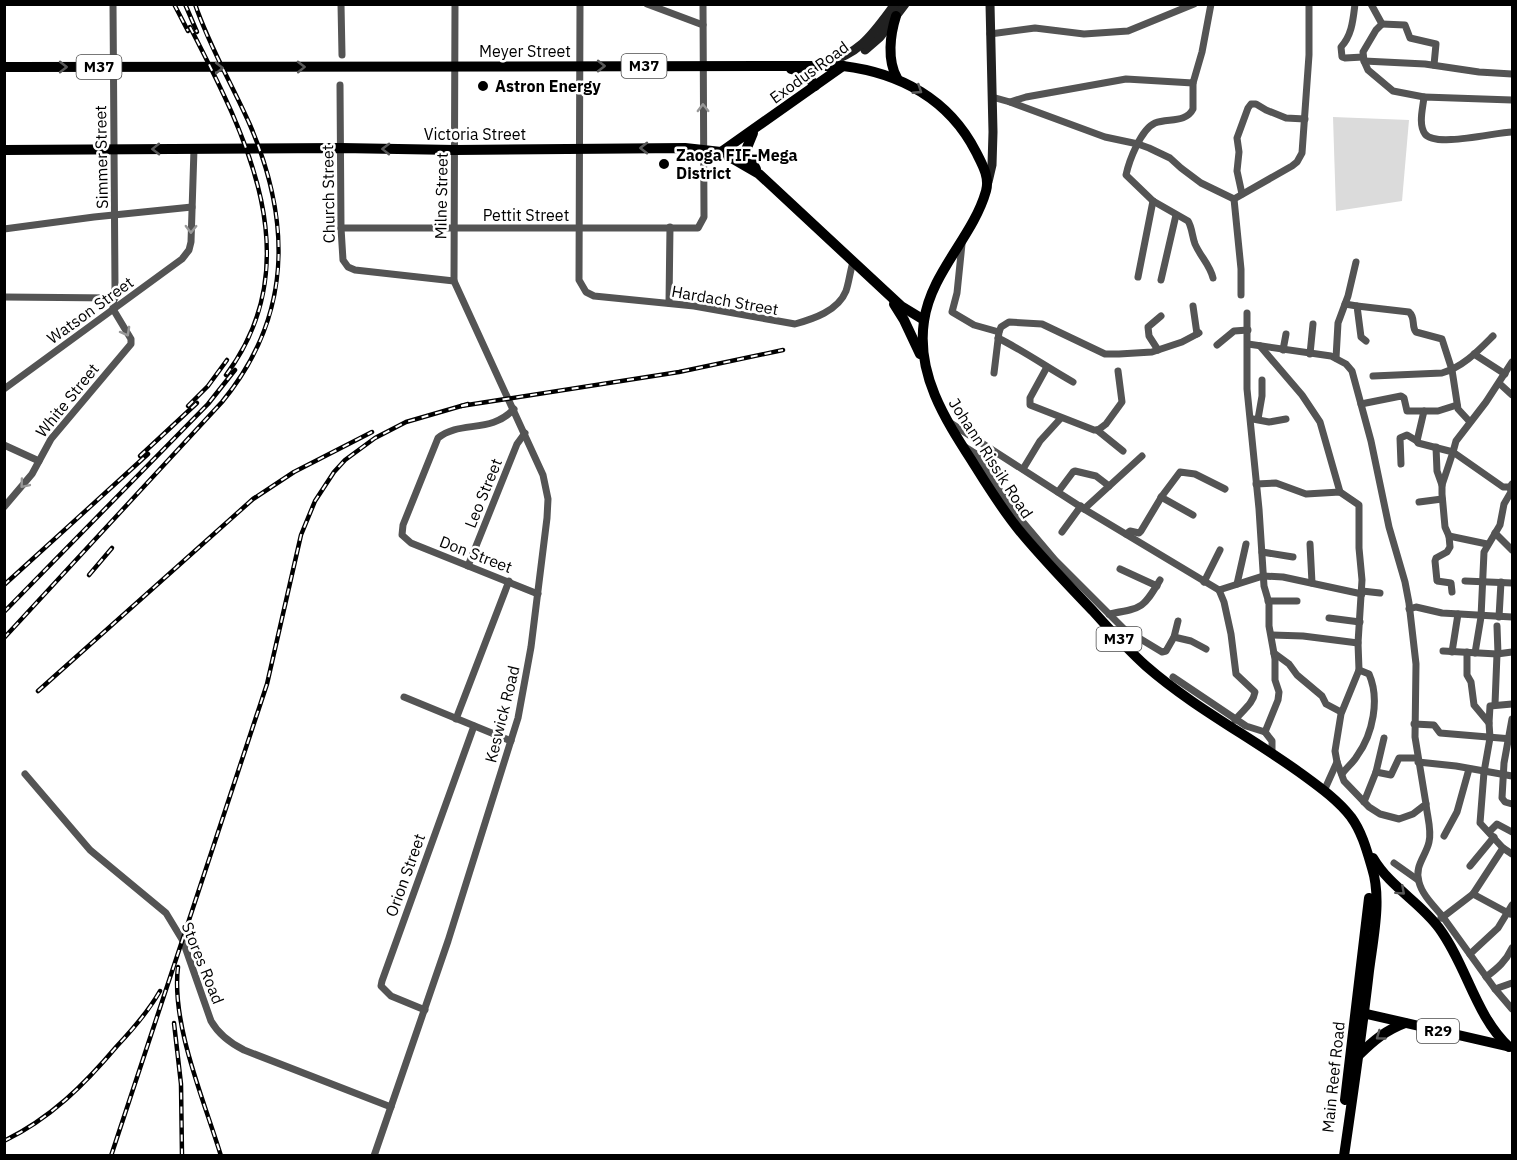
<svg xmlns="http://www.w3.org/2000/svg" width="1517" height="1160" viewBox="0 0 1517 1160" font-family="'IBM Plex Sans',sans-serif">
<rect width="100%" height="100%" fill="#fff"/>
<polygon fill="#dbdbdb" points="1333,117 1409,120 1402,201 1336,211"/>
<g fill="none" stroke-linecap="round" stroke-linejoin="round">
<g stroke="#545454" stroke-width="7">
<polyline points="341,4 342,55"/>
<path d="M580,4L579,280L586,292L594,296L694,306L795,324C813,319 838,311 846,291C849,282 850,272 853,262"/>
<polyline points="647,4 703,25"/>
<path d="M1355,4C1353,20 1352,35 1341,47L1342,57L1345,58L1363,57"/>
<polyline points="1371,4 1382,24 1376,30 1363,52 1364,61 1368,70 1393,91 1424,97"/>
<polyline points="1382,24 1405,25 1410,38 1436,44 1434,65"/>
<polyline points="990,34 1035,28 1084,34 1128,31 1194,4"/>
<polyline points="1364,61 1425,64 1479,72 1512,74"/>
<path d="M1193,83V109C1186,123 1168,118 1155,123C1141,129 1129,161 1126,175L1153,201L1188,221C1192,227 1192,236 1195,244C1200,256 1210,265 1213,278"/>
<polyline points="340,85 341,228 343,260 348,267 355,270 454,281"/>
<polyline points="992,97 1010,102 1026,97 1126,79 1193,83 1202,52 1211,4"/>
<path d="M1512,100L1424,97C1423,108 1418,124 1425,134C1436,148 1496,132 1512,132"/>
<polyline points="1010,102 1105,137 1138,144 1149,148 1170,158 1181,168 1201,183 1234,199 1292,166 1297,162 1302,153 1309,55 1309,4"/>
<polyline points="1242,194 1237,171 1239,152 1237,138 1248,108 1251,104 1256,104 1266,110 1286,118 1305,119"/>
<polyline points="1234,199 1241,269 1241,295"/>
<polyline points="341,228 698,228 704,217 703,4"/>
<polyline points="4,229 94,217 192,207"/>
<polyline points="962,244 957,293 952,312 974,325 999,332"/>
<polyline points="1138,277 1153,201"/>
<polyline points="1161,280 1176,215"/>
<polyline points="4,297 115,298"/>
<polyline points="669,303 670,227"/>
<polyline points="1345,304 1357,306 1361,337 1366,341"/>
<polyline points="1193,306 1197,334"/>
<path d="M1357,306L1409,312C1416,318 1411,326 1416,332L1442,339L1452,370L1458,409L1470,422"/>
<polyline points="113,309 115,287 113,4"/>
<polyline points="1247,313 1247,389 1259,509 1264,586 1269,603 1269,626 1275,659 1275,680 1279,692 1278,700 1265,732 1272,741 1272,752"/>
<path d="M998,338C1024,351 1048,368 1073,382"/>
<polyline points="1248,344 1331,356 1346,364 1352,371 1371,441 1389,527 1405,582 1409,603 1416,664 1415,737 1426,804 1413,814 1399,819 1380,814 1369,807 1344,781 1337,762 1335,751 1341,714 1359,670 1358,643 1362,580 1359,548 1359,505 1340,492 1306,494 1276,483 1256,484"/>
<polyline points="1217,345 1234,331 1248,330"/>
<polyline points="1260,346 1302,395 1320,422 1340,492"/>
<polyline points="1158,350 1149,336 1148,327 1161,316"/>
<polyline points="1283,350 1286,334"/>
<polyline points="1310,354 1313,324"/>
<polyline points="1474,354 1505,374"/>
<polyline points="1336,358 1338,323 1348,296 1356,262"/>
<polyline points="1512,362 1486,402 1456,441 1453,452 1503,487 1510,487 1512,484"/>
<polyline points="1047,367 1030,398 1030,405 1094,430 1098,430 1106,424 1122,402 1118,371"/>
<polyline points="994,373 999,332 1001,327 1009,322 1042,324 1105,354 1119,354 1152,352 1182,342 1199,333"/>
<path d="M1373,376L1442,373C1463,367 1478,351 1493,336"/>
<polyline points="1500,384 1512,395"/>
<polyline points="4,389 182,259 189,250 191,242 194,149"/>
<polyline points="1361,404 1401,396 1404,398 1407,411 1438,411 1457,405"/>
<path d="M514,409C491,434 460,420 438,438L403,525L402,535L411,543L538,594"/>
<polyline points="1424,411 1417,441 1418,443 1453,452 1442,485 1442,494 1445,527 1449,536 1450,547 1447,552 1436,558 1435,561 1437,581 1451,583 1452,592"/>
<polyline points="1253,419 1269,422 1286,419"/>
<polyline points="1258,419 1262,396 1262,380"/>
<polyline points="949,422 1084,509 1219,590 1263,576 1283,577 1362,594"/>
<polyline points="1097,430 1123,451"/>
<polyline points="4,445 39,461"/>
<polyline points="965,447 976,454 1011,508 1055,560 1124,629 1162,652 1166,651 1174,637 1178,621"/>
<polyline points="1436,447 1437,471 1442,485"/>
<polyline points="1401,464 1400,438 1407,435 1417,441"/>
<polyline points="1023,469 1040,441 1061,418"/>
<polyline points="1058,492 1073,472 1075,471 1096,476 1109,486"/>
<polyline points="1161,497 1193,515"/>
<polyline points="1419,502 1442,499"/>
<polyline points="4,507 32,474 51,439 131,344 131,339 113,309"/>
<polyline points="1084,509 1142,456"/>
<polyline points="1062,532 1081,506"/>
<polyline points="1495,533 1512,550"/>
<polyline points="1126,534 1130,531 1139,533 1141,531 1162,496 1180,472 1195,474 1225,489"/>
<polyline points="1449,536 1487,544"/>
<polyline points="1310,544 1312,583"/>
<polyline points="1262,552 1293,557"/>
<polyline points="468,566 517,444 525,433"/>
<polyline points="1120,569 1157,586"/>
<polyline points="1465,581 1512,583"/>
<polyline points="1204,582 1220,550"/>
<polyline points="1237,584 1246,544"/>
<path d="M1219,590L1224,602L1231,634L1236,674L1255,692C1253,704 1243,710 1235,720"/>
<polyline points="1362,591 1380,593"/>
<polyline points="1268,601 1297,601"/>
<polyline points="1409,609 1416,607 1442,613 1512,617"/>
<path d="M1109,614C1142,608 1143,609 1160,580"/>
<polyline points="1499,617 1501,582"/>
<polyline points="1329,618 1360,622"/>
<polyline points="1497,626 1498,654"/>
<polyline points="1272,635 1303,636 1358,643"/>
<polyline points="1174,637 1191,641 1206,649"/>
<polyline points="1443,651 1497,654 1512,652"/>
<polyline points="1452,652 1458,614"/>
<polyline points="1467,652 1467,675 1471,682 1474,705 1489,723 1490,738 1484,772 1480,823 1503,848"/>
<polyline points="1274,653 1289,664 1297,675 1322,696 1326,704 1341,712"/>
<polyline points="1475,653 1481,617 1484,552 1500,525 1504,504 1511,492 1510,487"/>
<polyline points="1173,677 1246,726 1265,732"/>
<polyline points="404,697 511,741"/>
<polyline points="1495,704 1497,654"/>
<polyline points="456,719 509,581"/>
<polyline points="1512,719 1504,763 1502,798 1505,802 1512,804"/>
<polyline points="1489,723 1490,706 1512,704"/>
<polyline points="1414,724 1434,725 1440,733 1512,739"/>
<polyline points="1418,762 1456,766 1512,776"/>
<polyline points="1376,772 1391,775 1399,758 1417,758"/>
<path d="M25,774L90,850L166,913L183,941L211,1021C219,1035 230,1043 244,1050L391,1107"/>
<path d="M1342,774C1347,767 1353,763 1357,756C1373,734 1380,699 1369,674L1359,670"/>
<polyline points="1324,791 1337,762"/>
<polyline points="1364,802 1376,772 1384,738"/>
<path d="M1426,804C1427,816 1432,830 1429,842C1426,856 1414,866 1419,882C1422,895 1435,907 1443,917L1473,894L1503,848L1512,854"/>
<polyline points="1489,832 1497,824 1512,832"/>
<polyline points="1444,836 1457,812 1469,769"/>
<polyline points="1394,863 1418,880"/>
<polyline points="1470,866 1494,837"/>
<polyline points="1473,894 1510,914"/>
<polyline points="1441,918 1443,917 1495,989 1512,1009"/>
<polyline points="1470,954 1498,928 1512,905"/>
<path d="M1486,977C1498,968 1506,961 1512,948"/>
<polyline points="1495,989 1512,983"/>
<polyline points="425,1010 391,996 381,986 382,981 474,726"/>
<polyline points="374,1156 448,941 518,718 531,647 547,518 548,499 543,475 454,281 455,4"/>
</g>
<g stroke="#212121" stroke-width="9">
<polyline points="865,50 880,37 905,4"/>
<path d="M823,64C861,53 872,35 895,4"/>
<polyline points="988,182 992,165 993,132 990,4"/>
</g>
<g stroke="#000" stroke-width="10">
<path d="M896,16C890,35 887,60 897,78"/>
<path d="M4,67L843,66C900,73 949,99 976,152C982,164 990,177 986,191C973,237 931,272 924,321C916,374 945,419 972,461C987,485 1001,508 1019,530C1042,558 1068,585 1093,611C1110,630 1127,649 1146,666C1193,707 1249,736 1299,772C1318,786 1337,799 1351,817C1362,832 1367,851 1372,868C1382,899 1373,939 1369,971C1362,1033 1353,1094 1344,1156"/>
<path d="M791,69C803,72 809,76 815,86"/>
<polyline points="753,133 746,150 756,169"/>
<polyline points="4,150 341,148 455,150 685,148 721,152 759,174 901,306 924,320"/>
<polyline points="721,152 843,66"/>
<polyline points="894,304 904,320 920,354"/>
<path d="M1373,858C1390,887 1420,902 1439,928C1467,966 1475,1015 1509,1047"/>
<polyline points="1358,1012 1506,1046"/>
<path d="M1359,1055C1373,1041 1386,1030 1405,1023"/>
<polyline points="1345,1100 1369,898"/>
</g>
<defs>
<g id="rail">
<polyline points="174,4 188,31"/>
<polyline points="185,4 197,32"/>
<path d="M190,27C246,136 311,261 226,375"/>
<polyline points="188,406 208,386 227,360"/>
<polyline points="461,406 679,372 783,350"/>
<polyline points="140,456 197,403"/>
<polyline points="89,575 112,548"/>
<polyline points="4,585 148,454"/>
<polyline points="4,612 208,404 235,370"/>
<path d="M4,638L222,402C292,317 292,223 250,125C232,84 209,46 195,4"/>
<polyline points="38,691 253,499 294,472 372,432"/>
<path d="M178,967C171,1024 204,1100 221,1156"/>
<polyline points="174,1023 181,1084 182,1156"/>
<path d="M4,1141C51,1118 84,1085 117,1046C133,1029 148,1012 160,991"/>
<polyline points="111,1156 267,684 301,535 315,501 334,472 345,460 375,438 406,422 468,404"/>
</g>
</defs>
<use href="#rail" stroke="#000" stroke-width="4.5"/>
<use href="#rail" stroke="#fff" stroke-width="2" stroke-dasharray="7" stroke-linecap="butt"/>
</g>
<defs><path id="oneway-chevron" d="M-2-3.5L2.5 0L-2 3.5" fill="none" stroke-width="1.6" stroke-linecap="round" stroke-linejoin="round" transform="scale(1.5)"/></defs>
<g stroke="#595959">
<use href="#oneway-chevron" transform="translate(601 66)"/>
<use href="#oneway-chevron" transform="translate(63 67)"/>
<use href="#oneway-chevron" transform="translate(301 67) rotate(-1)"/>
<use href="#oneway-chevron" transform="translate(219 68)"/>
<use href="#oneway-chevron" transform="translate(918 90) rotate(33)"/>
<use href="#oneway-chevron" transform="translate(644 148) rotate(180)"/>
<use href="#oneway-chevron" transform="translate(156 149) rotate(179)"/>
<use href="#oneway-chevron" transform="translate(386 149) rotate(-179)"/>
<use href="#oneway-chevron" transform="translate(1401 891) rotate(42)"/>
<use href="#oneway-chevron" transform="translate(1380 1036) rotate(144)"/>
</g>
<g stroke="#989898">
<use href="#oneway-chevron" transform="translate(703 108) rotate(-91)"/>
<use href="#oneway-chevron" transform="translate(191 229) rotate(91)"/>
<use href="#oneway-chevron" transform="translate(126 332) rotate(61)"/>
<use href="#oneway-chevron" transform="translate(24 484) rotate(130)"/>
</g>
<g fill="#000" stroke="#fff" stroke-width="2">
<circle cx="483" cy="86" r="6"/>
<circle cx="664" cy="164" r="6"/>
</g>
<g text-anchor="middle" stroke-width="5" stroke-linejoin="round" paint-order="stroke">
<g fill="#fff" stroke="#4c4c4c" stroke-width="1.5">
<rect x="621.5" y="54" width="45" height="24" rx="4.5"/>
<rect x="76.5" y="55" width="45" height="24" rx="4.5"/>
<rect x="1096.5" y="627" width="45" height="24" rx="4.5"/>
<rect x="1417" y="1019" width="42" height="24" rx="4.5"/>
</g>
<g font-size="15" font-weight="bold" fill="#000">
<text x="644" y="71">M37</text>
<text x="99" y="72">M37</text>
<text x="1119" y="644">M37</text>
<text x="1438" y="1036">R29</text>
</g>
<g font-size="16" fill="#000" stroke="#fff">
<text x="525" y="57">Meyer Street</text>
<text transform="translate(809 72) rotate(-36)" y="6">Exodus Road</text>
<text x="475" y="140">Victoria Street</text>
<text transform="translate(101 157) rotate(-91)" y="6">Simmer Street</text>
<text transform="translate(328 194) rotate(-91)" y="6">Church Street</text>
<text transform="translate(441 196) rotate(-89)" y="6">Milne Street</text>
<text x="526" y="221">Pettit Street</text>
<text transform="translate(725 300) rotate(10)" y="6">Hardach Street</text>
<text transform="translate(90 310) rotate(-36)" y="6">Watson Street</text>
<text transform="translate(67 400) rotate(-51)" y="6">White Street</text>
<text transform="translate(991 458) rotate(57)" y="6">Johann Rissik Road</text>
<text transform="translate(483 493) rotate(-68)" y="6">Leo Street</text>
<text transform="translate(476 554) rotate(21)" y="6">Don Street</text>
<text transform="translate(502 714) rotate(-76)" y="6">Keswick Road</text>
<text transform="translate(405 875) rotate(-70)" y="6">Orion Street</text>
<text transform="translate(203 963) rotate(68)" y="6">Stores Road</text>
<text transform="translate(1333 1077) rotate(-84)" y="6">Main Reef Road</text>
</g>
<g font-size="16" font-weight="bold" fill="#000" stroke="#fff" text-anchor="start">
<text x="495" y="92">Astron Energy</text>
<text x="676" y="161">Zaoga FIF-Mega<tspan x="676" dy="18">District</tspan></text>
</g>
</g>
<rect width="1517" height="1160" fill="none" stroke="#000000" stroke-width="12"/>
</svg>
